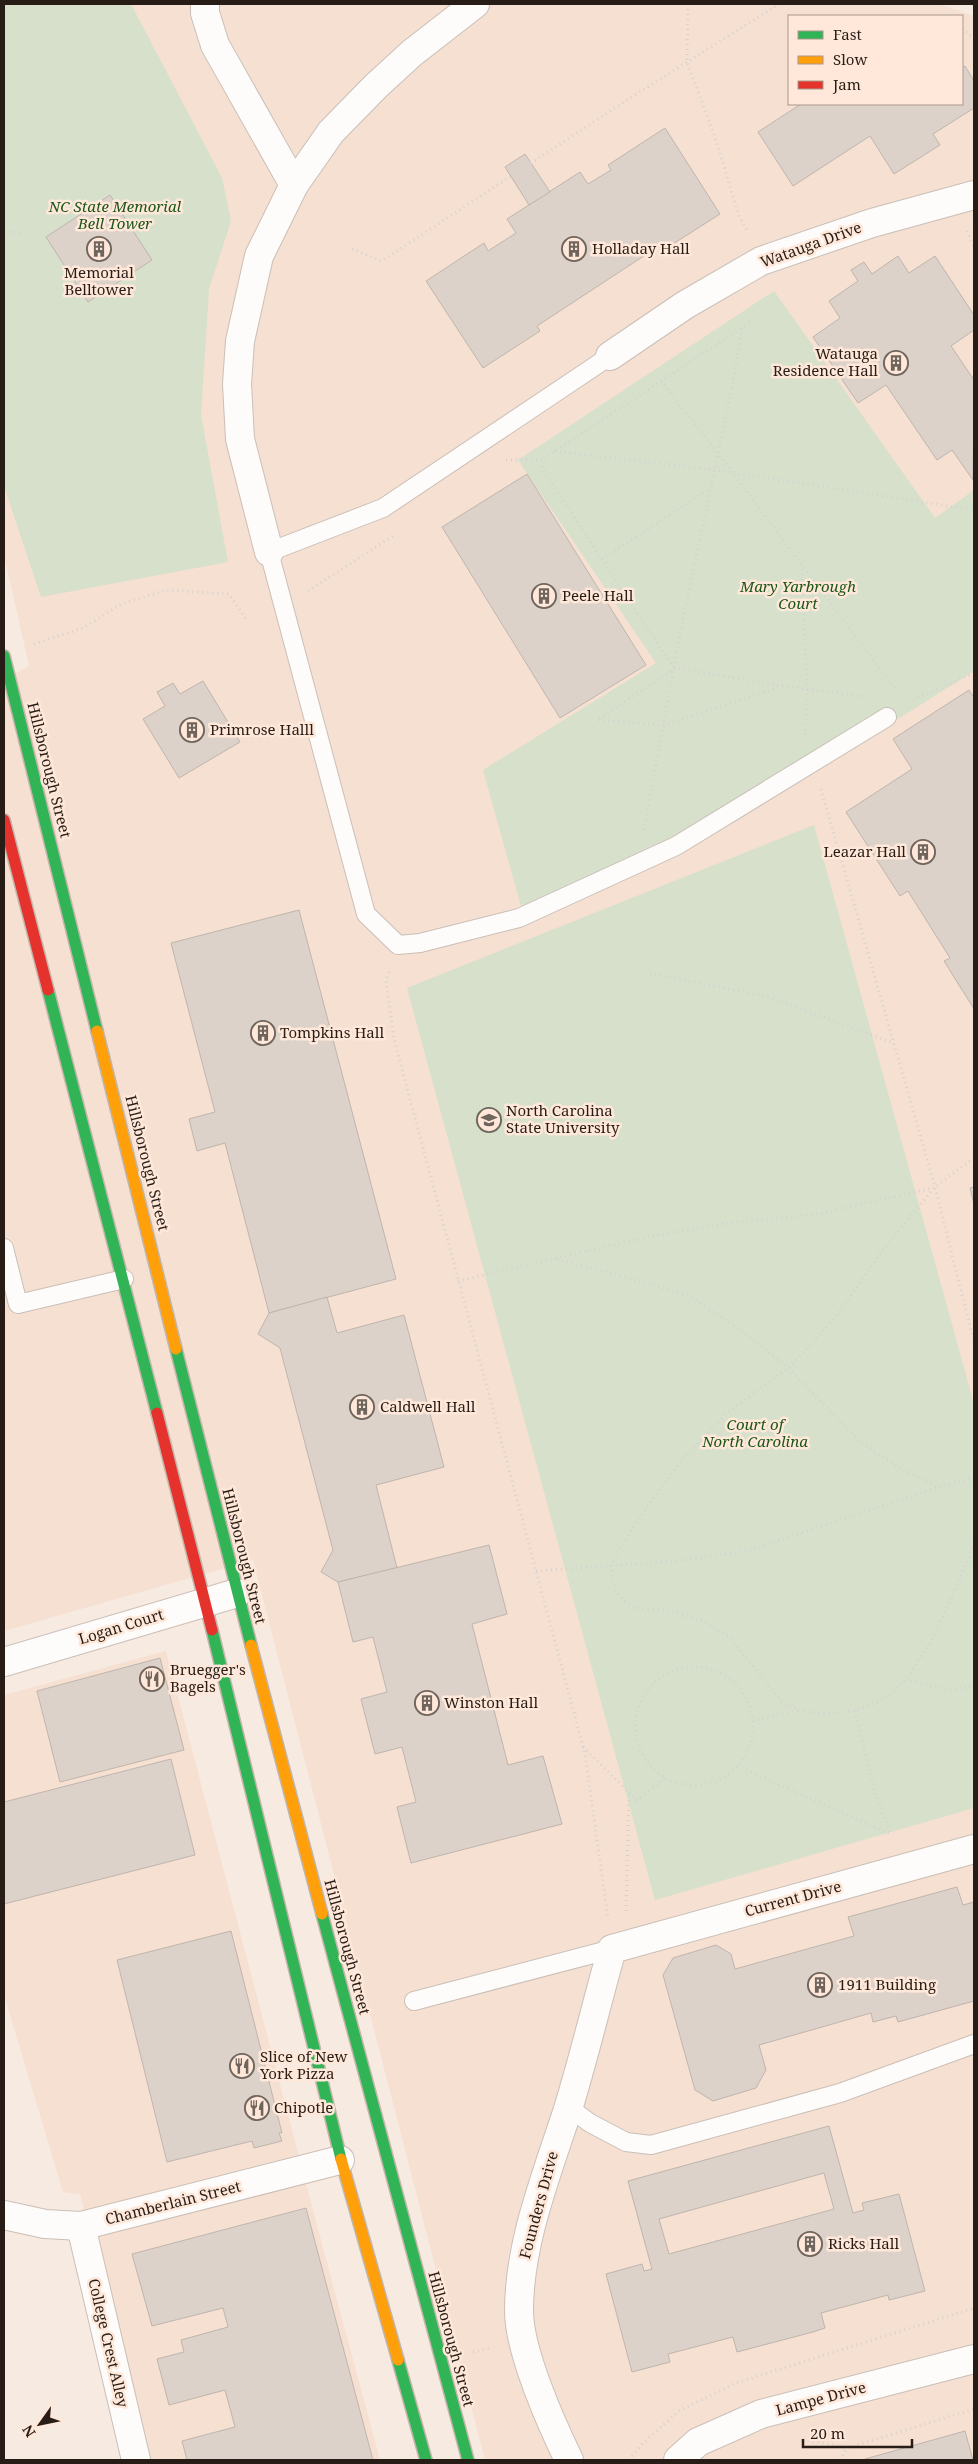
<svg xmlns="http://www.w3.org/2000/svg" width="978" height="2464" viewBox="0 0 978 2464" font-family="'Noto Serif',serif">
<rect width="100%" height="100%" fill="#f7eae1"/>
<g fill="#f5e0d1" fill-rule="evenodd">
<path d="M4,4H939L974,16V2460H485L253,1560L4,1631V680L29,666L4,555ZM789,16H962V104H789Z"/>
<polygon points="166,1651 327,2263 380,2460 145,2460 80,2194 63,2192 4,1995 4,1695"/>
</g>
<g fill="#d6e0cb">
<polygon points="4,4 131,4 222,178 231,221 209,289 201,415 228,562 41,597 4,486"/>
<polygon points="774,291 935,518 974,490 974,671 735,822 521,906 483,770 656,663 518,460"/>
<polygon points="814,825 974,1404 974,1808 655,1900 407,988"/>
</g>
<g fill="#ddd2ca" stroke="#bfb5ad" fill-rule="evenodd">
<polygon points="965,66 974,81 974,108 933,134 940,145 894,174 870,136 793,186 758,132 801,104 962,104 962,68"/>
<polygon points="665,128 720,214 662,251 659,246 537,326 540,331 483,368 426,281 484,243 488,251 516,233 507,219 580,172 588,184 611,170 608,165"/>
<polygon points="525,154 550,192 529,205 505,167"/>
<polygon points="110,195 152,260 88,302 46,237"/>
<polygon points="898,256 909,273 935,256 974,315 974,330 951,346 974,380 973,480 952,450 937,460 886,385 858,403 813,337 840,318 829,301 858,281 851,270 864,262 872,274"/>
<polygon points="527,474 646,665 560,718 442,527"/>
<polygon points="203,681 240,742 179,778 143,719 165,706 157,692 173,683 180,694"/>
<polygon points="969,690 974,698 974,1009 944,961 950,958 908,891 900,896 846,812 912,769 893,739"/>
<polygon points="299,910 396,1279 269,1313 225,1143 197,1151 189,1119 215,1112 171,943"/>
<polygon points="974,1187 974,1204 970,1188"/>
<polygon points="327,1297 337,1333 404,1315 444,1467 376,1485 397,1568 338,1582 321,1572 333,1550 280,1348 258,1334 269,1313"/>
<polygon points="489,1545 507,1614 472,1624 508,1765 543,1756 562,1824 411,1863 397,1807 416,1802 402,1747 375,1754 361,1699 387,1692 373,1637 353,1642 338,1582"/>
<polygon points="160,1658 184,1750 60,1782 37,1691"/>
<polygon points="171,1759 195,1855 4,1904 4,1802"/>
<polygon points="957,1887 963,1905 974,1902 974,2001 898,2022 896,2016 873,2022 871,2013 759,2045 766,2070 756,2088 713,2101 695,2090 663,1975 673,1958 716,1945 731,1954 735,1969 854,1936 848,1917"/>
<polygon points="231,1931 282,2133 279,2133 282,2141 254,2148 252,2141 167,2162 117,1960"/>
<path d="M829,2126L853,2213L864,2210L862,2203L899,2194L925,2291L889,2300L888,2295L821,2313L825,2328L813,2332L737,2352L733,2337L668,2354L670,2362L632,2372L606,2274L642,2264L644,2271L652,2269L628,2181ZM824,2173L834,2209L669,2254L659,2219Z"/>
<polygon points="306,2208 373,2460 187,2460 182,2441 235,2427 225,2390 169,2405 157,2359 184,2352 181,2340 228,2327 223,2308 152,2326 132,2254"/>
<polygon points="965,2431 973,2460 866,2460 865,2459"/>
</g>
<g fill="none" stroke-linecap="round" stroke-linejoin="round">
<defs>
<g id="lane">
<polyline points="610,356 383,508 269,552 366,914 398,945 420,943 519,918 676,846 887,717"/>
<polyline points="4,1248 18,1304 124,1279"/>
<polyline points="414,2001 612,1949"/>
<polyline points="568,2107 590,2123 626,2142 651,2145 840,2093 974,2044"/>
</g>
<g id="street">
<polyline points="205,4 205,13 215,45 294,185"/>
<polyline points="610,356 685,305 761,261 872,223 974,195"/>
<polyline points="269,552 240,439 237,384 240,341 259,256 294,185 331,132 376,86 412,53 475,4"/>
<polyline points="4,1662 237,1593"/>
<polyline points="4,2215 45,2224 81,2226 340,2160"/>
<polyline points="81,2226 136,2460"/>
<path d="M569,2460C551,2423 519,2351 519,2311C519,2242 547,2174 568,2109C584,2057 597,2002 612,1949L974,1849"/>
<polyline points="678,2460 698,2442 761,2414 974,2359"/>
</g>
<g id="fast">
<polyline points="4,656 97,1031"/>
<polyline points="48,990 157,1413"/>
<polyline points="176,1349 251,1645"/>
<polyline points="212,1630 341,2159"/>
<polyline points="322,1914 468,2460"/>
<polyline points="398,2360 426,2460"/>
</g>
<g id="slow">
<polyline points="97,1031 176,1349"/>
<polyline points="251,1645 322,1914"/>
<polyline points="341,2159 398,2360"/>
</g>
<g id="jam">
<polyline points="4,820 48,990"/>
<polyline points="157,1413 212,1630"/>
</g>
</defs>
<use href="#lane" stroke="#cabfb8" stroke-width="20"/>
<use href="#street" stroke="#cabfb8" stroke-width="30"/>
<use href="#fast" stroke="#c2b5aa" stroke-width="14"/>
<use href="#slow" stroke="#c2b5aa" stroke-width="14"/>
<use href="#jam" stroke="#c2b5aa" stroke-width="14"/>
<g stroke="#d6d2d0" stroke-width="3" stroke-dasharray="1 4" stroke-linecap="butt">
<polyline points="688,4 687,62 715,137 739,216 748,232"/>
<polyline points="962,29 974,38"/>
<polyline points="4,231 23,233"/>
<polyline points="967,231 974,248"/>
<polyline points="352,249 382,261 627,100 779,4"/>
<polyline points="661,381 717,452 895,689"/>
<polyline points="555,451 715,470 974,510"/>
<polyline points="506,460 543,459"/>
<polyline points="602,559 711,488"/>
<polyline points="802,569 807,690 805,735"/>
<polyline points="308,591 393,536"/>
<polyline points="34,644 83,628 121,604 167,590 229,594 246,619"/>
<polyline points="674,668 545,473 541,464 543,459 750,322"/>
<path d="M783,686L664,725L597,720L675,668C738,678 801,690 865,696"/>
<polyline points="909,702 974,673"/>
<polyline points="821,789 935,1187 974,1342"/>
<polyline points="644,830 679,638 731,393 742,328"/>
<polyline points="389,972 386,981 394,1039 585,1754 608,1918"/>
<polyline points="650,973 769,997 893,1043"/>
<polyline points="974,1158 935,1187 882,1251 838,1314 811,1345 788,1368 725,1415 680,1462 636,1523 611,1565 612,1579 618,1594 624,1601 635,1608 666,1610 703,1621 730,1638 783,1703 799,1710 821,1714 855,1711 884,1699 906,1680 931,1641 958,1584 974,1543"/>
<polyline points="557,1259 633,1279 691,1297 750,1337 788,1368 862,1443 899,1468 939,1487"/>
<polyline points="458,1281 643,1238 720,1224 818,1214 933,1188"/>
<polyline points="536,1571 678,1561 750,1550 939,1487 974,1478"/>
<circle cx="694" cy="1726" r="59"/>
<polyline points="906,1680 954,1690 974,1685"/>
<polyline points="855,1711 874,1789 891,1835"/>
<polyline points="753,1721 799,1710"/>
<polyline points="583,1747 637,1800 665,1778"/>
<polyline points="737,1766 890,1834"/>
<polyline points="626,1911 629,1791"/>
<polyline points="473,2352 491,2348"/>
<polyline points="803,2439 847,2448"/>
<polyline points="629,2460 642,2444 679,2411 736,2383 974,2308"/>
<polyline points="840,2460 847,2448 974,2409"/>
</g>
<use href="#lane" stroke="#fefcfa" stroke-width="18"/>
<use href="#street" stroke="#fefcfa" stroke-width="28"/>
<use href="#fast" stroke="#30b455" stroke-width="11"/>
<use href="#slow" stroke="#ff9f0a" stroke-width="11"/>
<use href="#jam" stroke="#e5322d" stroke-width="11"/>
</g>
<defs>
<symbol id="building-ring" viewBox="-11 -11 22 22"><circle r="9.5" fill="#ffe8d9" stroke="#70655d" stroke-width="1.5"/><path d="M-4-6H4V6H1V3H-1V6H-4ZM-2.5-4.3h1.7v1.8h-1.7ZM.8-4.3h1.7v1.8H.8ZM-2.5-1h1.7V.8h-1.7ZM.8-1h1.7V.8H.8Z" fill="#70655d"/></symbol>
<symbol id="university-ring" viewBox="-11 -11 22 22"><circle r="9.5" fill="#ffe8d9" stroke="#70655d" stroke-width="1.5"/><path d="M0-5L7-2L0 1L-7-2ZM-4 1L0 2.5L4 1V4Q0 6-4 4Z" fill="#70655d"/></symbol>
<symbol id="restaurant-ring" viewBox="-11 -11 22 22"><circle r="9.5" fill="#ffe8d9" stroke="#70655d" stroke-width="1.5"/><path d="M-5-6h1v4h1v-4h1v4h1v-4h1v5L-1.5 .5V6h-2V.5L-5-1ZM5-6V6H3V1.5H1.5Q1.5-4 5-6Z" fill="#70655d"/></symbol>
</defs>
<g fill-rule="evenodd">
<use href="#building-ring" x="85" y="235" width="28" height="28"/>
<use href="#building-ring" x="560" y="235" width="28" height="28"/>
<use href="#building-ring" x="882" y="349" width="28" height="28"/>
<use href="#building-ring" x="530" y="582" width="28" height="28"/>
<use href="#building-ring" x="178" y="716" width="28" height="28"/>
<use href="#building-ring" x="909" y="838" width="28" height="28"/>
<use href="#building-ring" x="249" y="1019" width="28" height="28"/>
<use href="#university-ring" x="475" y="1106" width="28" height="28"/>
<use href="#building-ring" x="348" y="1393" width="28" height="28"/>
<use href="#restaurant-ring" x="138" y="1665" width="28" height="28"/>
<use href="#building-ring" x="413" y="1689" width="28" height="28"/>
<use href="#building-ring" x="806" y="1971" width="28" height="28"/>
<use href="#restaurant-ring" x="228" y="2052" width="28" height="28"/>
<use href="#restaurant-ring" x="243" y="2094" width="28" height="28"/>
<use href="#building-ring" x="796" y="2230" width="28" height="28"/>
</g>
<g text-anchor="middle" stroke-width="5" stroke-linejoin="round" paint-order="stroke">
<g font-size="15" font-style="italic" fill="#1b5619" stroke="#ffe8d9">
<text x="115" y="212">NC State Memorial<tspan x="115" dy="17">Bell Tower</tspan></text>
<text x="798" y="592">Mary Yarbrough<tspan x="798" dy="17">Court</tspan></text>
<text x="755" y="1430">Court of<tspan x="755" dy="17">North Carolina</tspan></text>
</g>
<g font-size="15" fill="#271d16" stroke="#ffe8d9">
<text transform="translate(811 245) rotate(-20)" y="5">Watauga Drive</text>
<text transform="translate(49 770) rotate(76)" y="5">Hillsborough Street</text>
<text transform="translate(147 1163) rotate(76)" y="5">Hillsborough Street</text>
<text transform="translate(244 1556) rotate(76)" y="5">Hillsborough Street</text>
<text transform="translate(121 1627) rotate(-17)" y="5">Logan Court</text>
<text transform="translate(793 1899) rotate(-15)" y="5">Current Drive</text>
<text transform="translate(347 1947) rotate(75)" y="5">Hillsborough Street</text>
<text transform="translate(173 2203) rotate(-14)" y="5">Chamberlain Street</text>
<text transform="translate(539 2205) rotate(-75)" y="5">Founders Drive</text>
<text transform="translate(451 2339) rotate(75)" y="5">Hillsborough Street</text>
<text transform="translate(108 2343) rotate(77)" y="5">College Crest Alley</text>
<text transform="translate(821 2399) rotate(-15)" y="5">Lampe Drive</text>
</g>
<g font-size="15" fill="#271d16" stroke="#ffe8d9" text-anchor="start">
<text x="592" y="254">Holladay Hall</text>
<text x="99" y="278" text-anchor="middle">Memorial<tspan x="99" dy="17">Belltower</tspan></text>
<text x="878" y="359" text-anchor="end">Watauga<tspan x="878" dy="17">Residence Hall</tspan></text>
<text x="562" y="601">Peele Hall</text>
<text x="210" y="735">Primrose Halll</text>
<text x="906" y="857" text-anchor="end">Leazar Hall</text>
<text x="280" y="1038">Tompkins Hall</text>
<text x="506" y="1116">North Carolina<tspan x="506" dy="17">State University</tspan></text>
<text x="380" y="1412">Caldwell Hall</text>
<text x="170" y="1675">Bruegger's<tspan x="170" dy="17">Bagels</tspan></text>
<text x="444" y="1708">Winston Hall</text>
<text x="838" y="1990">1911 Building</text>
<text x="260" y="2062">Slice of New<tspan x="260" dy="17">York Pizza</tspan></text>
<text x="274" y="2113">Chipotle</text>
<text x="828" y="2249">Ricks Hall</text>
</g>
</g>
<rect width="978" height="2464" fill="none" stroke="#271d16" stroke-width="10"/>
<rect x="788" y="15" width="175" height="90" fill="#ffe8d9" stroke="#a9978b"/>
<rect x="798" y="31" width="25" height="8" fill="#30b455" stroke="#a9978b"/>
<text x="833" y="40" font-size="15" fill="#271d16">Fast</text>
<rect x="798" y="56" width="25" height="8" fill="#ff9f0a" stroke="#a9978b"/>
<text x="833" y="65" font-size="15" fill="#271d16">Slow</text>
<rect x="798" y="81" width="25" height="8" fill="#e5322d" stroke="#a9978b"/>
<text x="833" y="90" font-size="15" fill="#271d16">Jam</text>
<g transform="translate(40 2424) rotate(237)" stroke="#ffe8d9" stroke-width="4" paint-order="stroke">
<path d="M0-4L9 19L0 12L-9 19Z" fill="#271d16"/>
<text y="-8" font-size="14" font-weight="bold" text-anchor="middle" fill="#271d16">N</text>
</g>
<path d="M803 2439v8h109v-8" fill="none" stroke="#271d16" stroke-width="2.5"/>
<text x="810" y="2439" font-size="15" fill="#271d16" stroke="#ffe8d9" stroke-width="4" paint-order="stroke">20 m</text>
</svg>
